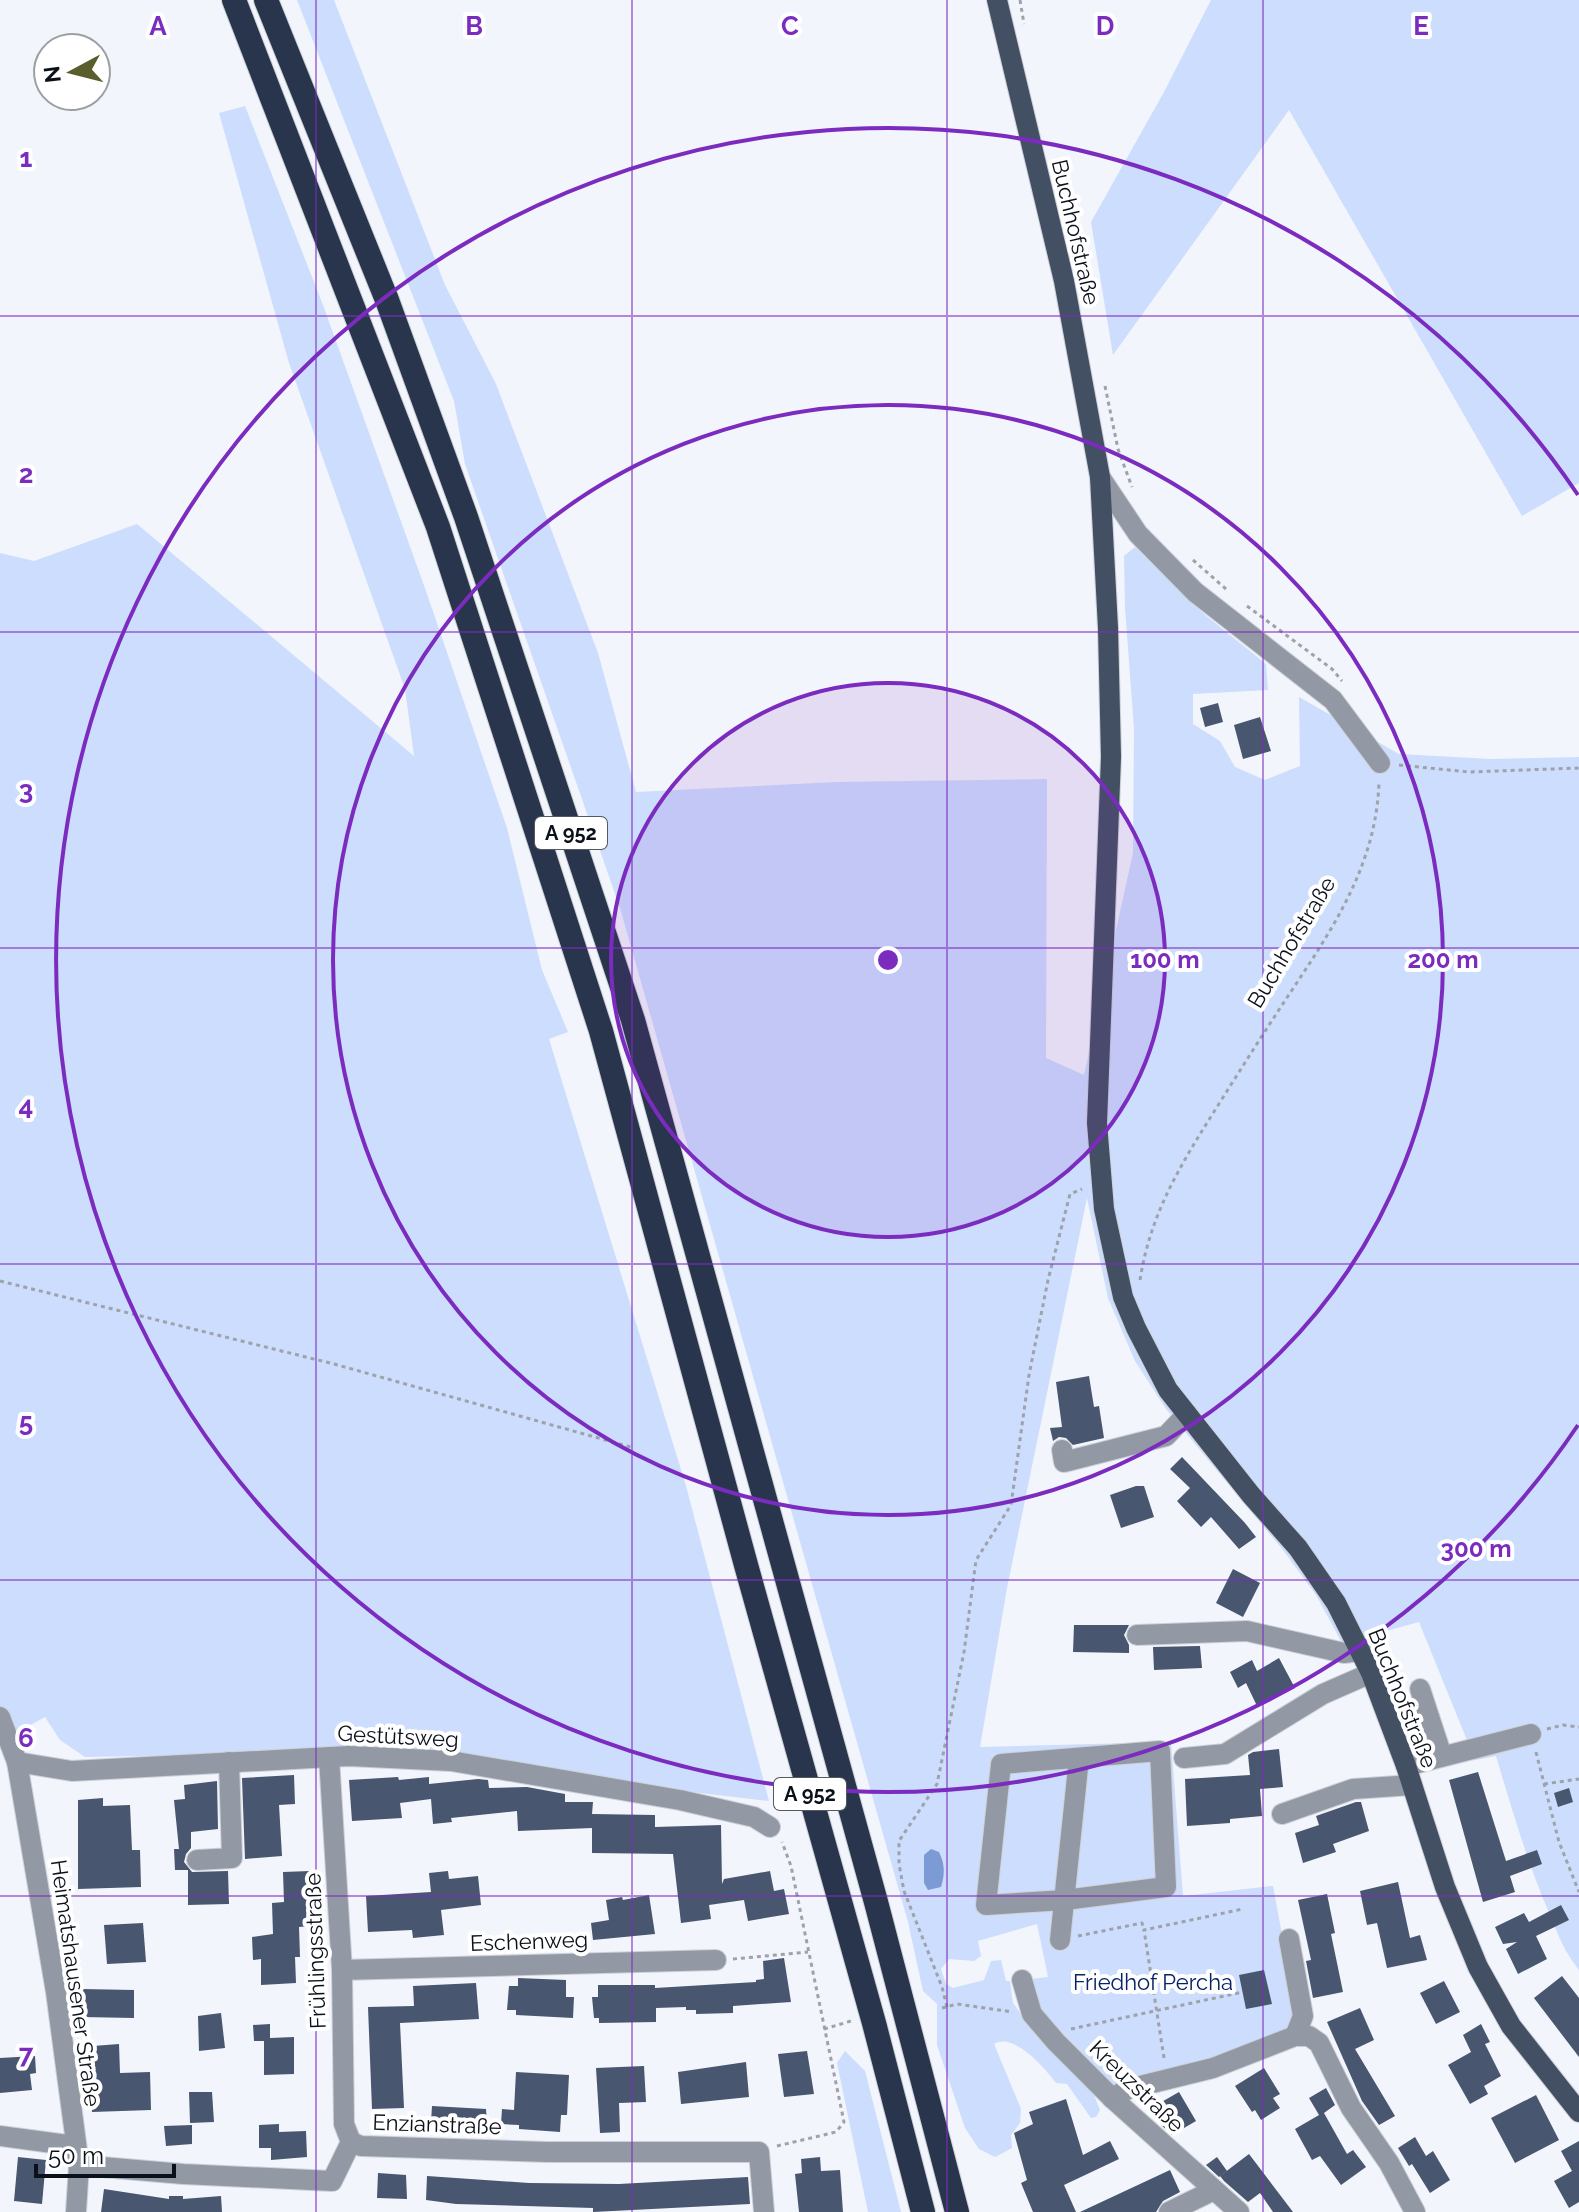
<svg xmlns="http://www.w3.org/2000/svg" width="1579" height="2212" viewBox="0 0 1579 2212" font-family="Raleway,sans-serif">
<rect width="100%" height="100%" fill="#f2f5fb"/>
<g fill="#ccddfd">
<path d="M297,0H334L445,285L496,384L598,653L636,792L838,782L1047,779L1046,1058L1084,1075L1133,853L1134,729L1125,608L1124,556L1135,547L1204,614L1266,664L1268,690L1193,694V724L1220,741L1235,767L1265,780L1300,766L1299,697L1399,754L1491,759L1579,757V1970C1565,1953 1558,1935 1550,1915C1528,1864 1512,1810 1496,1756L1475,1760L1419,1622L1342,1643L1316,1595L1283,1550L1166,1409L1135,1361L1108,1298L1087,1198L1007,1588L980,1747L1171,1742L1183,1896L1273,1886L1299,2026L1212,2063L1112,2088L1039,2009L1037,1991L1033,1989L1031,1979L1048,1977L1037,1924L978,1941L981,1956L974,1961L949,1959L941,1969L946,1984L953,1988L984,1980L991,1961L1001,1960L1006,1981H1010L1013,2003L1026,2021L1094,2095L1100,2110L1096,2117L1091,2118L1067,2084L1056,2083C1045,2068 1014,2032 994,2044L1021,2109L1020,2123L1011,2135L1012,2148L995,2157L979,2149L965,2128L937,2045V2004L923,1991L908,1922L620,908L465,464L454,401Z"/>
<polygon points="1211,0 1579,0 1579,483 1522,516 1289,110 1113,355 1091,222 1164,92"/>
<polygon points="245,106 323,305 426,591 507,828 542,970 568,1032 549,1039 686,1486 769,1801 352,1752 85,1757 60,1740 45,1717 0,1742 0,553 34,561 137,524 414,756 405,689 289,363 219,113"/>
<polygon points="845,2051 865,2071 901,2212 868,2212 837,2063"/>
</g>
<path fill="#7c9ad4" d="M931,1849L939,1852C945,1864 945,1874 941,1887L928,1890L924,1883V1855Z"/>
<g fill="#49566f">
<polygon points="1218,703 1223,722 1205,727 1200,708"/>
<polygon points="1260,717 1271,751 1243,759 1234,725"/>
<polygon points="1089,1376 1094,1407 1099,1406 1104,1438 1073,1445 1066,1438 1059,1437 1053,1441 1050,1428 1062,1427 1056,1382"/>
<polygon points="1182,1457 1245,1523 1256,1537 1239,1549 1211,1517 1201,1527 1177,1501 1190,1488 1170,1469"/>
<polygon points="1136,1486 1144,1486 1154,1517 1121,1528 1110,1495"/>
<polygon points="1233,1569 1260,1583 1243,1617 1216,1603"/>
<polygon points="1074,1625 1129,1625 1124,1635 1129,1645 1129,1653 1073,1652"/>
<polygon points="1200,1646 1202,1668 1154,1670 1153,1647"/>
<polygon points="1279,1658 1295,1688 1257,1706 1246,1683 1238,1688 1230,1672 1252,1660 1257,1671"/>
<polygon points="1279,1749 1283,1787 1260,1789 1262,1816 1230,1819 1230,1823 1187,1826 1185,1779 1250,1775 1248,1755 1253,1752"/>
<polygon points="1478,1772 1506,1861 1537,1850 1542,1864 1510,1876 1515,1892 1483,1902 1449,1780"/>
<polygon points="294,1775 295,1804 279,1805 282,1856 245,1859 242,1778"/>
<polygon points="398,1777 399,1780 429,1777 429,1784 478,1779 488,1780 489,1788 527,1787 565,1794 565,1802 593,1802 592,1814 655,1815 655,1827 721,1825 722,1884 724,1879 770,1871 774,1891 784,1889 789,1914 748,1921 744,1900 709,1905 711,1919 681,1923 673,1854 592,1853 592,1828 518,1831 517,1811 451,1818 452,1822 433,1824 431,1799 400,1803 402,1818 352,1821 349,1780"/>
<polygon points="217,1781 218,1829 191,1832 191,1848 186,1854 184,1862 192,1872 228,1871 229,1904 188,1905 188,1870 175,1870 174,1849 179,1849 174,1800 185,1799 184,1785"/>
<polygon points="1569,1788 1573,1802 1558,1807 1554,1793"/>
<polygon points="103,1798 103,1806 130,1805 132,1850 140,1850 141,1887 78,1889 78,1800"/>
<polygon points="1356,1802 1361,1802 1369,1831 1333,1844 1336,1852 1303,1863 1295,1833 1319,1825 1316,1816"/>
<polygon points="310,1871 311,1926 299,1927 300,1957 295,1957 296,1983 261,1985 261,1959 253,1960 252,1937 273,1934 272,1903 284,1902 283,1872"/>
<polygon points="448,1871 449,1879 478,1876 481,1905 441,1910 444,1935 413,1938 412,1930 368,1932 366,1896 431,1892 429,1873"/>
<polygon points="1398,1882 1410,1938 1420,1935 1427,1960 1387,1968 1377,1923 1367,1925 1360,1891"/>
<polygon points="1327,1894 1335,1933 1331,1934 1343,1992 1313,1998 1306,1961 1311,1960 1298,1900"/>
<polygon points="649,1895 655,1934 593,1940 591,1923 609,1920 606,1900 622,1897 623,1900"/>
<polygon points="1561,1905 1569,1920 1536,1936 1547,1959 1518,1974 1506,1949 1517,1942 1503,1944 1495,1927 1524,1913 1529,1922"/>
<polygon points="143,1923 146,1962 107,1964 104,1925"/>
<polygon points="784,1958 791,2002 733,2006 733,2013 696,2014 696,2010 686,2010 686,2007 656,2008 656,2022 599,2023 599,2018 594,2018 592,1997 598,1997 598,1985 655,1985 655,1988 756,1982 756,1980 764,1979 763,1961"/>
<polygon points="1264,1970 1272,2004 1246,2009 1239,1975"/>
<polygon points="1562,1976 1579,1998 1579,2057 1534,1998"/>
<polygon points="518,1978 566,1980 566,1997 574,1997 573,2018 516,2015 516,2010 507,2010 509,1986 518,1986"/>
<polygon points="1444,1981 1460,2012 1436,2024 1420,1993"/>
<polygon points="476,1983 479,2019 400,2023 404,2108 372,2109 368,2007 414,2006 413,1986"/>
<polygon points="82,1989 134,1990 134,2018 82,2017"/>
<polygon points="1360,2008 1374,2040 1355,2049 1395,2116 1379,2125 1362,2101 1327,2022"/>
<polygon points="221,2013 225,2048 199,2051 198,2016"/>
<polygon points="270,2024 270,2038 294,2037 294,2074 264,2075 264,2041 254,2041 253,2025"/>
<polygon points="1481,2024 1490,2042 1485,2044 1501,2076 1484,2086 1488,2094 1470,2104 1448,2065 1471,2052 1463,2035"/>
<polygon points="119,2044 120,2073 150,2072 151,2110 92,2112 93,2046"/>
<polygon points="807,2051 814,2094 784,2097 778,2054"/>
<polygon points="35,2056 36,2073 30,2074 32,2090 0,2093 0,2058"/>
<polygon points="746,2062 749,2097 681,2104 678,2072"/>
<polygon points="644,2066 646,2102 619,2103 620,2132 600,2133 596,2068"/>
<polygon points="1264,2068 1280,2094 1273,2098 1280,2108 1261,2120 1255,2110 1252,2112 1235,2086"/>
<polygon points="516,2072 569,2075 567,2115 561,2115 560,2132 519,2129 519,2125 501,2124 502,2109 514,2110"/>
<polygon points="1326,2088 1335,2105 1324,2113 1347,2154 1353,2150 1366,2167 1341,2185 1320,2156 1312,2160 1295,2129 1319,2115 1309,2098"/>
<polygon points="189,2092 212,2092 214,2122 190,2123"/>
<polygon points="1179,2092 1196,2121 1172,2135 1159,2123 1151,2108"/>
<polygon points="1536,2095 1559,2140 1515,2163 1491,2118"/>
<polygon points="1066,2099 1083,2155 1110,2141 1119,2159 1064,2185 1076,2212 1033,2212 1021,2183 1027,2180 1014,2133 1033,2124 1029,2112"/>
<polygon points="432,2106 486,2109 487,2124 431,2122"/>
<polygon points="279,2124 279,2132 306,2131 307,2157 271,2160 271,2148 259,2148 259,2125"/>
<polygon points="192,2125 192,2144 166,2146 164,2126"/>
<polygon points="1415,2137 1426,2156 1433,2151 1450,2180 1430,2193 1412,2164 1409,2166 1398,2148"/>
<polygon points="1579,2141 1579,2202 1569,2208 1554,2181 1572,2171 1561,2151"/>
<polygon points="1249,2154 1293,2212 1273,2212 1260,2193 1248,2202 1224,2181 1220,2176"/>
<polygon points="18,2157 46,2160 42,2204 14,2201"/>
<polygon points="820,2157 821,2171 840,2170 843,2212 799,2212 795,2174 802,2173 801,2159"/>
<polygon points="1217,2157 1227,2171 1219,2177 1206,2165"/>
<polygon points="1170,2170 1180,2192 1163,2201 1156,2212 1080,2212"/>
<polygon points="378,2173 406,2175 407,2199 377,2198"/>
<polygon points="427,2176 529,2183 619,2184 748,2177 750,2204 593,2212 593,2208 456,2204 426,2200"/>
<polygon points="104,2189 169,2199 169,2196 183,2196 183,2199 221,2196 222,2212 101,2212"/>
</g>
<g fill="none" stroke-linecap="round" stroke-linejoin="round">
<defs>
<g id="minor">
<polyline points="1100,477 1138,534 1195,592 1333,700 1380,763"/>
<polyline points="1062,1450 1064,1462 1166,1436 1187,1414"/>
<polyline points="1137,1635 1247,1631 1344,1653 1361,1651"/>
<polyline points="1420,1689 1442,1756"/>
<polyline points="0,1717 17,1762 56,1992 79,2165 76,2212"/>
<polygon points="1160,1751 1166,1887 1065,1900 986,1905 1001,1764"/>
<polyline points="329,1757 342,1970 344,2124 351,2142"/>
<polyline points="1184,1758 1225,1754 1323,1694 1371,1673"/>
<polyline points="17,1762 72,1771 349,1756 451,1761 680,1800 754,1817 770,1827"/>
<polyline points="1406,1766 1531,1734"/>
<polyline points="1282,1814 1353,1789 1412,1785"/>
<polyline points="197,1860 232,1858 229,1762"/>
<polyline points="1289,1939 1303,2016 1295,2036"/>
<polyline points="1060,1940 1079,1758"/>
<polyline points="342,1970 716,1960"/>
<polyline points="1022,1980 1032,2014 1056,2042 1112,2098 1239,2212"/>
<polyline points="1112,2098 1128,2089 1213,2068 1295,2036 1309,2036 1319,2043 1351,2108 1389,2163 1415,2212"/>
<polyline points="0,2136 75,2146"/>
<polyline points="351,2142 361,2146 547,2152 759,2152 764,2212"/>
<polyline points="79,2165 183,2174 332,2181 351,2142"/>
<polyline points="1169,2212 1214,2190"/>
</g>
<polyline id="major" points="997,0 1064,281 1100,477 1108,628 1111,757 1097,1123 1104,1209 1123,1297 1136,1328 1168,1390 1251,1495 1298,1548 1336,1603 1371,1673 1406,1766 1445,1887 1478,1967 1511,2026 1579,2112"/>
<g id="highway">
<polyline points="234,0 438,527 601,1031 746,1565 874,2023 923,2212"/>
<polyline points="266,0 387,300 466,517 633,1020 876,1902 957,2212"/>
</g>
</defs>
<use href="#minor" stroke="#cdd1d7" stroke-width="22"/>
<use href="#major" stroke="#cdd1d7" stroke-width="22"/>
<use href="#highway" stroke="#cdd1d7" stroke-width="26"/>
<g stroke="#9ea2a9" stroke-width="3" stroke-dasharray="4 4" stroke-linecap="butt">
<polyline points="1020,0 1024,24"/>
<polyline points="1105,386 1118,449 1132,487"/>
<polyline points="1193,560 1226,589"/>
<polyline points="1247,606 1332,669 1342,681"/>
<polyline points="1399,765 1469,772 1579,768"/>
<path d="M1140,1280C1151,1209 1185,1158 1222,1099C1247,1059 1272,1020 1298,981C1339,919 1377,858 1379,781"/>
<polyline points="0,1281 334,1364 634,1448"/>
<polyline points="1547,1729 1563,1725 1579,1727"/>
<polyline points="1536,1752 1559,1842 1579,1892"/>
<polyline points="1544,1784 1579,1779"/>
<polyline points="1078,1936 1142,1923 1144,1930"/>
<polyline points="733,1959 808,1952"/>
<polyline points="947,2007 942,1987 904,1891 899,1864 899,1841 937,1784 964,1652 976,1560 1011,1505 1029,1375 1048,1280 1070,1194 1082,1189"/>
<polyline points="942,2008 957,2004 1013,2012"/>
<polyline points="824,2029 851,2021"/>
<polyline points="1071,2029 1243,1992"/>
<polyline points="1164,2058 1144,1930 1243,1909"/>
<polyline points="777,2146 836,2132 844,2122 791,1866 782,1842"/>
</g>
<use href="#minor" stroke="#9299a5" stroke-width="20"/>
<use href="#major" stroke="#434f63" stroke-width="20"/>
<use href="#highway" stroke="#29354c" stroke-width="24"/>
</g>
<path fill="none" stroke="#7b2cbf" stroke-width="2" stroke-opacity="0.55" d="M316,0V2212M632,0V2212M947,0V2212M1263,0V2212M0,316H1579M0,632H1579M0,948H1579M0,1264H1579M0,1580H1579M0,1896H1579"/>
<circle cx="888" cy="960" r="277" fill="#7b2cbf" fill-opacity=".12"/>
<g fill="none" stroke="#7b2cbf" stroke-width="4">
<circle cx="888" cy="960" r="277"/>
<circle cx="888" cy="960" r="555"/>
<path d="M1578 1425A832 832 0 1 1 1578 495"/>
</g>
<g text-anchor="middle" stroke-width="8" stroke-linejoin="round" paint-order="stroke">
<g fill="#fff" stroke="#54585f" stroke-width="2">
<rect x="535" y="817" width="72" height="32" rx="6"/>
<rect x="774" y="1778" width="72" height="32" rx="6"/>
</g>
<g font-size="20" font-weight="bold" fill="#0b111a">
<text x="571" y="840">A 952</text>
<text x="810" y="1801">A 952</text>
</g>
<g font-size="22" fill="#0b111a" stroke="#fff">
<text transform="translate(1076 232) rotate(77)" y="8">Buchhofstraße</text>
<text transform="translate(1291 942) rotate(-59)" y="8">Buchhofstraße</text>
<text transform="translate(1403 1698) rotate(68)" y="8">Buchhofstraße</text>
<text transform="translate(398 1736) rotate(3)" y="8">Gestütsweg</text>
<text transform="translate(529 1941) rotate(-2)" y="8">Eschenweg</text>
<text transform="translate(315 1951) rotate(-92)" y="8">Frühlingsstraße</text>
<text transform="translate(76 1983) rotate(82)" y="8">Heimatshausener Straße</text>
<text transform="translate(1137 2086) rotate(44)" y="8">Kreuzstraße</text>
<text transform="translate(437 2124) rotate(2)" y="8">Enzianstraße</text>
</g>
<g font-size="22" fill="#062366" stroke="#fff">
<text x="1153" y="1990">Friedhof Percha</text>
</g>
</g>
<g font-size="26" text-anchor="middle" font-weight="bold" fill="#7b2cbf" stroke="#fff" stroke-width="8" stroke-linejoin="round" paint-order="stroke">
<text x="158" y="35">A</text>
<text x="474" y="35">B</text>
<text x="790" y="35">C</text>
<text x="1105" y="35">D</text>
<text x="1421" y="35">E</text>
<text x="26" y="167">1</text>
<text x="26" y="483">2</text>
<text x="26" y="799">3</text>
<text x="26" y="1115">4</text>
<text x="26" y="1431">5</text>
<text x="26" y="1747">6</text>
<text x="26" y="2063">7</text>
</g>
<circle cx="888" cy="960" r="12" fill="#7b2cbf" stroke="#fff" stroke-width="4"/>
<g font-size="24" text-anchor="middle" font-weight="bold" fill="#7b2cbf" stroke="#fff" stroke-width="8" stroke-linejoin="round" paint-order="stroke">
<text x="1165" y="968">100 m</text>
<text x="1443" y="968">200 m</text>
<text x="1476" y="1557">300 m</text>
</g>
<g transform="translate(72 72) rotate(263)"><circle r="38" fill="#ffffff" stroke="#9da0a3" stroke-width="2"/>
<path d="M0-6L14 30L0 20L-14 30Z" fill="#5a5e2c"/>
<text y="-12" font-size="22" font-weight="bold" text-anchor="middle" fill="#0b111a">N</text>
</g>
<path d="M36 2164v12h138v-12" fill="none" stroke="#0b111a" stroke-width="4"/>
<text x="48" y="2164" font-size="24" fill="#0b111a" stroke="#ffffff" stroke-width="6" paint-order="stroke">50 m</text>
</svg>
